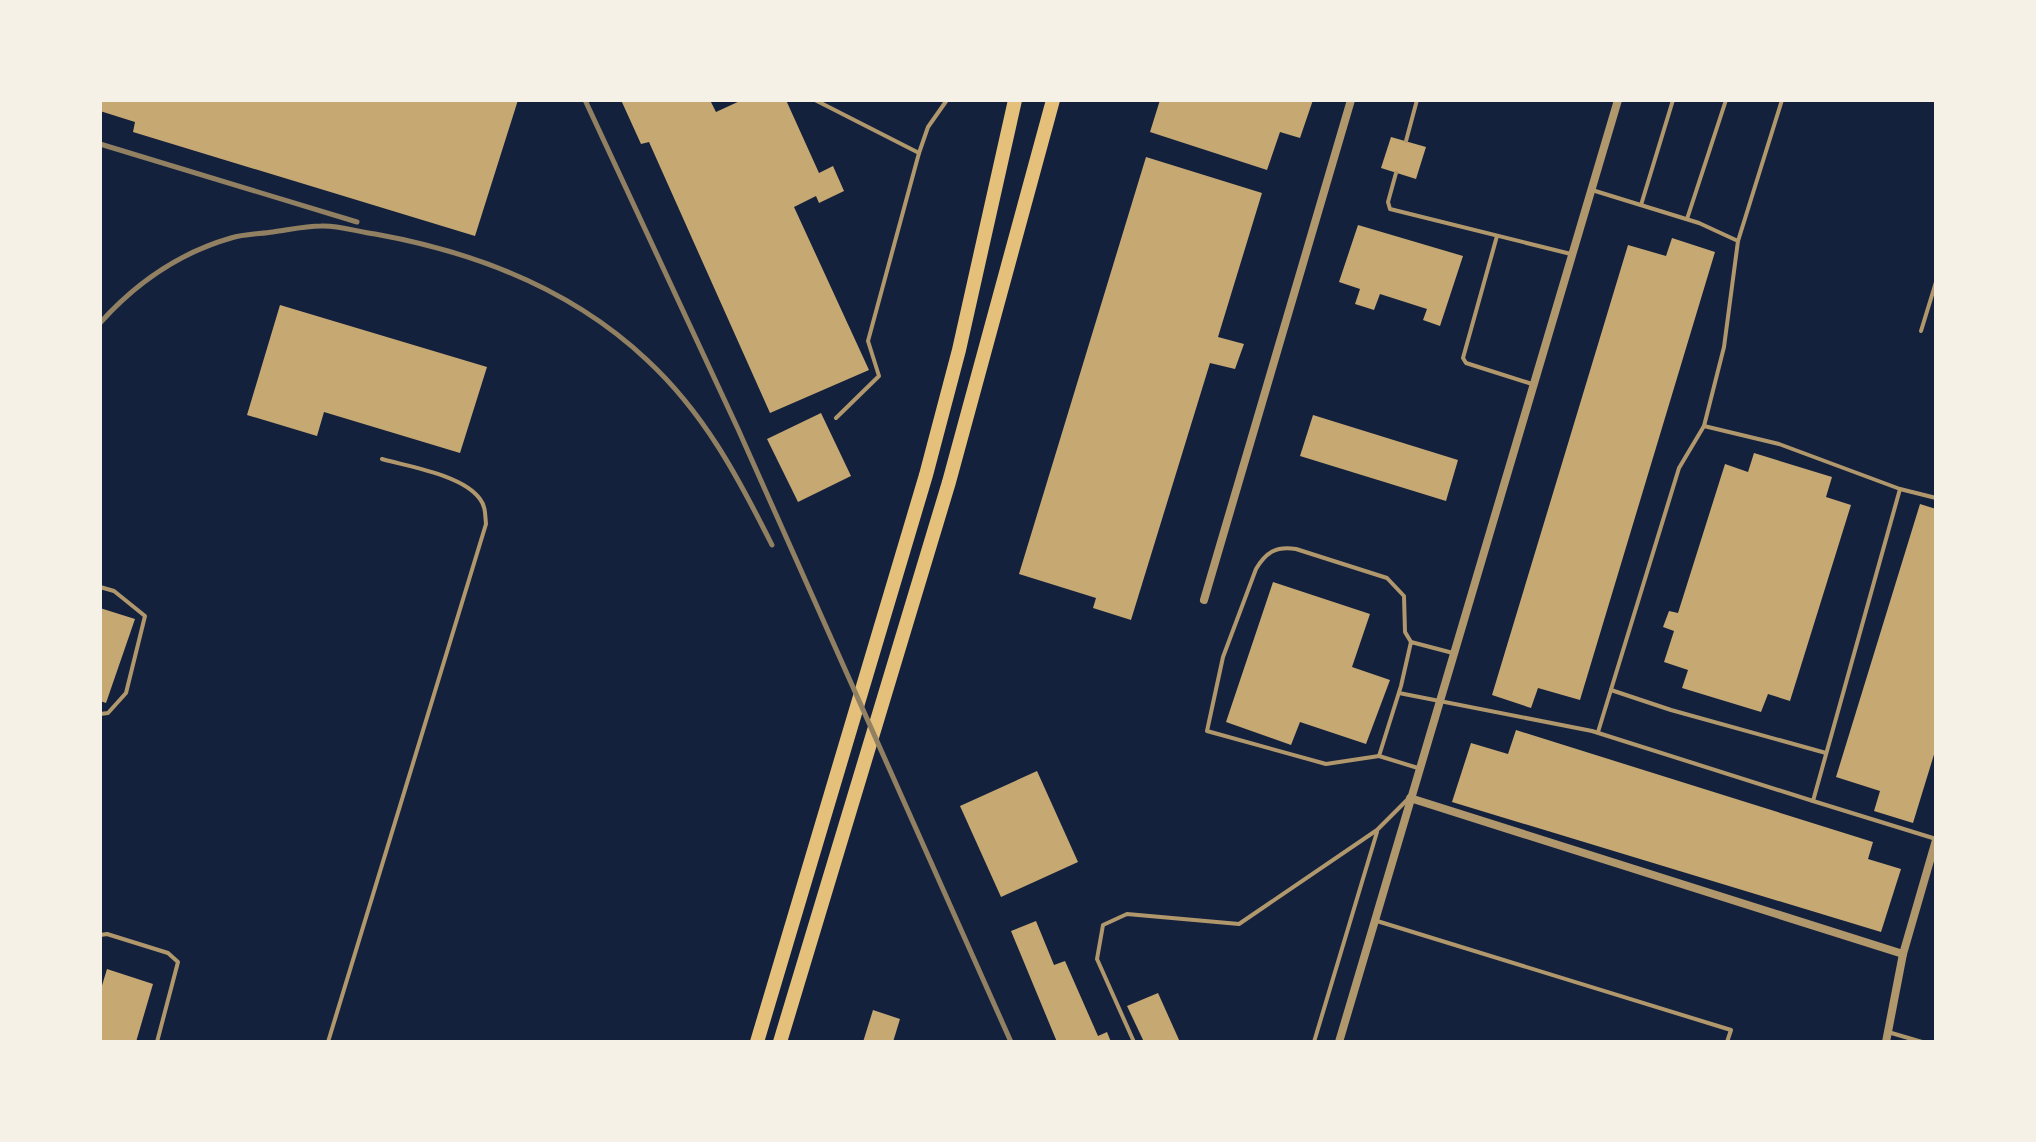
<svg xmlns="http://www.w3.org/2000/svg" width="2036" height="1142" viewBox="0 0 2036 1142" font-family="Jost,sans-serif">
<rect width="100%" height="100%" fill="#14213d"/>
<g fill="#c6a872">
<polygon points="100,100 518,100 475,236 133,132 135,122 100,111"/>
<polygon points="621,100 710,100 716,112 742,100 786,100 819,173 833,166 844,191 819,203 816,196 794,207 869,370 770,413 649,142 641,144"/>
<polygon points="1160,100 1313,100 1300,138 1280,132 1267,170 1150,132"/>
<polygon points="1391,137 1426,147 1416,179 1381,168"/>
<polygon points="1146,157 1262,193 1218,337 1244,344 1235,369 1210,363 1131,620 1093,608 1096,598 1019,574"/>
<polygon points="1358,225 1463,256 1440,326 1423,320 1427,309 1380,294 1374,310 1355,304 1360,289 1339,282"/>
<polygon points="1672,238 1715,252 1580,700 1538,688 1531,708 1492,695 1628,245 1666,256"/>
<polygon points="280,305 487,367 460,453 324,412 317,436 247,415"/>
<polygon points="821,413 851,476 798,502 767,439"/>
<polygon points="1313,415 1458,460 1446,501 1300,456"/>
<polygon points="1754,453 1832,477 1826,497 1851,505 1790,701 1768,694 1761,712 1682,688 1688,670 1664,662 1674,631 1663,627 1669,611 1678,613 1725,464 1748,472"/>
<polygon points="1920,504 1936,509 1936,748 1913,823 1874,811 1880,791 1836,777"/>
<polygon points="1273,582 1370,614 1352,667 1390,680 1366,744 1300,722 1291,745 1226,722"/>
<polygon points="100,608 135,619 106,703 100,701"/>
<polygon points="1516,730 1873,842 1868,859 1901,869 1881,932 1452,802 1471,743 1508,754"/>
<polygon points="1037,771 1078,862 1001,897 960,806"/>
<polygon points="1036,921 1054,965 1065,961 1098,1036 1107,1032 1111,1042 1057,1042 1011,931"/>
<polygon points="107,969 153,984 136,1042 100,1042 100,992"/>
<polygon points="1158,993 1180,1042 1144,1042 1127,1006"/>
<polygon points="873,1010 900,1019 893,1042 863,1042"/>
</g>
<g fill="none" stroke-linecap="round" stroke-linejoin="round">
<g stroke="#b1986c" stroke-width="4">
<polyline points="815,100 919,153"/>
<polyline points="1406,141 1417,100"/>
<polyline points="1396,173 1388,202 1390,209 1571,254"/>
<polyline points="1641,205 1673,100"/>
<polyline points="1687,219 1726,100"/>
<polyline points="1497,236 1463,358 1466,363 1532,384"/>
<polyline points="1738,241 1782,100"/>
<polyline points="1921,331 1936,282"/>
<polyline points="836,418 879,376 868,341 919,153 928,127 947,100"/>
<polyline points="1900,489 1936,498"/>
<polyline points="100,587 114,591 145,616 126,693 108,713 100,714"/>
<polyline points="1611,690 1671,710 1826,753"/>
<polyline points="1399,693 1592,731 1813,801 1900,489 1779,444 1704,426 1724,347 1738,241 1699,223 1592,190"/>
<polyline points="1598,732 1679,468 1704,426"/>
<path d="M1379,756L1326,764L1207,731L1223,657L1256,569C1266,552 1276,546 1296,549L1387,578L1404,596L1405,632L1411,642"/>
<polyline points="1418,768 1379,756 1401,686 1411,642 1453,653"/>
<polyline points="1813,801 1936,839"/>
<polyline points="1377,921 1731,1030 1727,1042"/>
<polyline points="100,935 107,934 168,953 178,962 157,1042"/>
<polyline points="1888,1032 1922,1042"/>
<path d="M328,1042L486,524C485,515 486,507 480,499C463,475 410,467 382,459"/>
<polyline points="1134,1042 1097,959 1103,925 1127,914 1239,924 1377,830 1408,799"/>
<polyline points="1314,1042 1377,832"/>
</g>
<g stroke="#b1986c" stroke-width="8">
<polyline points="1204,600 1351,100"/>
<polyline points="1410,798 1903,954"/>
<polyline points="1339,1042 1618,100"/>
<polyline points="1886,1042 1903,954 1936,840"/>
</g>
<g stroke="#e5c07b" stroke-width="14">
<polyline points="757,1042 926,475 959,350 1015,100"/>
<polyline points="780,1042 949,482 1053,100"/>
</g>
<g stroke="#918062" stroke-width="5">
<polyline points="585,100 738,429 1011,1042"/>
<polyline points="100,144 357,222"/>
<path d="M100,323C135,284 179,253 231,238C244,234 259,234 273,232C288,230 305,226 321,226C338,225 358,232 375,234C475,252 572,289 647,360C704,413 737,475 772,545"/>
</g>
</g>
<rect width="2036" height="1142" fill="none" stroke="#f6f1e7" stroke-width="204"/>
</svg>
